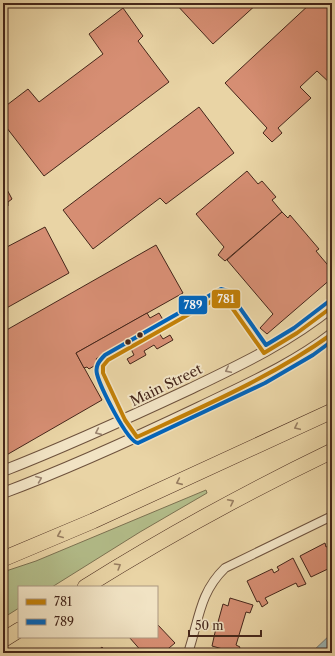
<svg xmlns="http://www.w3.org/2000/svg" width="335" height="656" viewBox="0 0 335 656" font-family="'Libre Caslon Text',serif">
<rect width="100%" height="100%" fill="#e9d4a5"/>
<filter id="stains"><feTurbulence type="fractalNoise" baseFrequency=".005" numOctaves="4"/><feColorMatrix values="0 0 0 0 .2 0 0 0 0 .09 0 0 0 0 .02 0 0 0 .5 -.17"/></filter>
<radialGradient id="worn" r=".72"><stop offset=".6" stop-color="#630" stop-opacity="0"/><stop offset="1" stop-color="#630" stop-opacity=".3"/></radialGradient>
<polygon fill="#b3bd8a" stroke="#7c7252" points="206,490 207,493 140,532 52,587 19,587 19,608 3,618 3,572 36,561"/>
<polygon fill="#9cb5b2" stroke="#797c75" points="332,633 332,653 311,653"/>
<g fill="#d68e73" stroke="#45261a">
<polygon points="175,3 258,3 213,44"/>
<polygon points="311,3 332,3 332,85 317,71 300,87 311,98 278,128 282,133 272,142 263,133 267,128 225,83"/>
<polygon points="123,8 143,36 138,41 169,82 44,176 3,123 3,108 28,89 39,102 103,54 89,34"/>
<polygon points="199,107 234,153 166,204 160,198 93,249 63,210"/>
<polygon points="247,171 258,184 262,181 276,197 272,200 282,212 225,261 218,255 224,247 196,214"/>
<polygon points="3,182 12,199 8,202 8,206 3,209"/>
<polygon points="282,212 288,218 290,215 319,249 316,251 332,270 332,278 267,334 260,328 273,314 227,260"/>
<polygon points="45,227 69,273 3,310 3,249"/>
<polygon points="156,245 183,293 76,353 102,400 3,457 3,332"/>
<polygon points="147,313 150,318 159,313 168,328 159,333 163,339 170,335 173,340 157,349 154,345 144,351 146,355 130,364 127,359 134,355 131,349 108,361 104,354 96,359 99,363 89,369 87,367 84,368 76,353"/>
<polygon points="325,543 326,547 332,545 332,567 311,577 300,556"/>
<polygon points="293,558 306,584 298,587 296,583 265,598 268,603 262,607 259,601 257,602 247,581 272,569 274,573 279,570 277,567"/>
<polygon points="230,598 253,605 250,613 246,612 236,645 240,647 237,653 212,646 216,628 220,629 223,624 218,622 223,604 228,606"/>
<polygon points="157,624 175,643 163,653 143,653 129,637 157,637"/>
<polygon points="102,647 107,653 95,653"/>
</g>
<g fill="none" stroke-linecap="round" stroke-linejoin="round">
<defs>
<path id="minor" d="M188,653C199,621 199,593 225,568L332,516"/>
<g id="tertiary">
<path d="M3,471C67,446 128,418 190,389C240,365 289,342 332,307"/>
<path d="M3,493C70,468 135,438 200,407C245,385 292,365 332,334"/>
</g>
<g id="motorway">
<polyline points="3,559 93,521 332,411"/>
<path d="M85,587C165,537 247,492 332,451"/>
<polyline points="3,640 19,630"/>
</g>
</defs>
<use href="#minor" stroke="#6e523d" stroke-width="10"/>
<use href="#tertiary" stroke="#6e523d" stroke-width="12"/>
<use href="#motorway" stroke="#45261a" stroke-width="16"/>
<use href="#minor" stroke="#f1e3c4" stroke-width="8"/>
<use href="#tertiary" stroke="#f1e3c4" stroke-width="10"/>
<use href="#motorway" stroke="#e9d4a5" stroke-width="15"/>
<defs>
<path id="bus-1" d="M332,307L297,333L264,353L223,295L108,360L103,366V373L125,420L137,437C204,406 272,377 332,334"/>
<path id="bus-2" d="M328,302L294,328L266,345L228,291L221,289L105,355C99,361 95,366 97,374C100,386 127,442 138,443L265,383L313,355L332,341"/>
</defs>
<use href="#bus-1" stroke="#f1e3c4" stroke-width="7"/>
<use href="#bus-2" stroke="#f1e3c4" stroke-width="7"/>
<use href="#bus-1" stroke="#c28008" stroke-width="4"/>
<use href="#bus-2" stroke="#0065bd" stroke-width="4"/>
</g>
<defs><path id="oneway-chevron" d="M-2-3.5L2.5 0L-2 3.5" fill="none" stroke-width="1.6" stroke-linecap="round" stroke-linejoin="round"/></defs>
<g stroke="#9b846f">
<use href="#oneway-chevron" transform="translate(228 370) rotate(154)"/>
<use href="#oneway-chevron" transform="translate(98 432) rotate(156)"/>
<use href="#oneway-chevron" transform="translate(39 479) rotate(-22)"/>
</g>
<g stroke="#977d60">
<use href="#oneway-chevron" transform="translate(297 427) rotate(155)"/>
<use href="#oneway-chevron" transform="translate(179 482) rotate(156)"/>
<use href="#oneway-chevron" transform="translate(231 502) rotate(-27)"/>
<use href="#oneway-chevron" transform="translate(60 535) rotate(157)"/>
<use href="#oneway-chevron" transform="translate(118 566) rotate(-31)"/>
</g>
<g fill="#45261a" stroke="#f1e3c4" stroke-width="1.5">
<circle cx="140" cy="335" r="3.5"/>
<circle cx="128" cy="342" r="3.5"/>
</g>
<g text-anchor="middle" stroke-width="4" stroke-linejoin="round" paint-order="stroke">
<g font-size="14" fill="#45261a" stroke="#f1e3c4">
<text transform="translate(166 385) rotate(-26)" y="5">Main Street</text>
</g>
</g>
<g stroke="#f1e3c4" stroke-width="1.5">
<rect x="211" y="289" width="30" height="20" rx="4" fill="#c28008"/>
<rect x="178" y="295" width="30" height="20" rx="4" fill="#0065bd"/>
</g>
<g font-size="11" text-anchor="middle" font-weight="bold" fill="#fff">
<text x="226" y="303">781</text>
<text x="193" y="309">789</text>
</g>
<rect width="335" height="656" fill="none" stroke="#e9d4a5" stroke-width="16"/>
<rect x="4" y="4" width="327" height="648" fill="none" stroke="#45261a" stroke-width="2"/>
<rect x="8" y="8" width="319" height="640" fill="none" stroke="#45261a"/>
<rect x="18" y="586" width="140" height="52" fill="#f1e3c4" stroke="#ac9780"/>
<rect x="26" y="599" width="20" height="6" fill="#c28008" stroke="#ac9780"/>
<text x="54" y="606" font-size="12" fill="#45261a">781</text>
<rect x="26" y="619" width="20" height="6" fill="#0065bd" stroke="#ac9780"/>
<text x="54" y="626" font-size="12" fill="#45261a">789</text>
<path d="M189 630v6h72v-6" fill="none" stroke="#45261a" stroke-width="2"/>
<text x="195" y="630" font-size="12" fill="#45261a" stroke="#f1e3c4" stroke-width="3" paint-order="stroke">50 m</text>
<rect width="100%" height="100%" filter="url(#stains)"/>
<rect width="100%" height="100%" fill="url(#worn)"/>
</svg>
